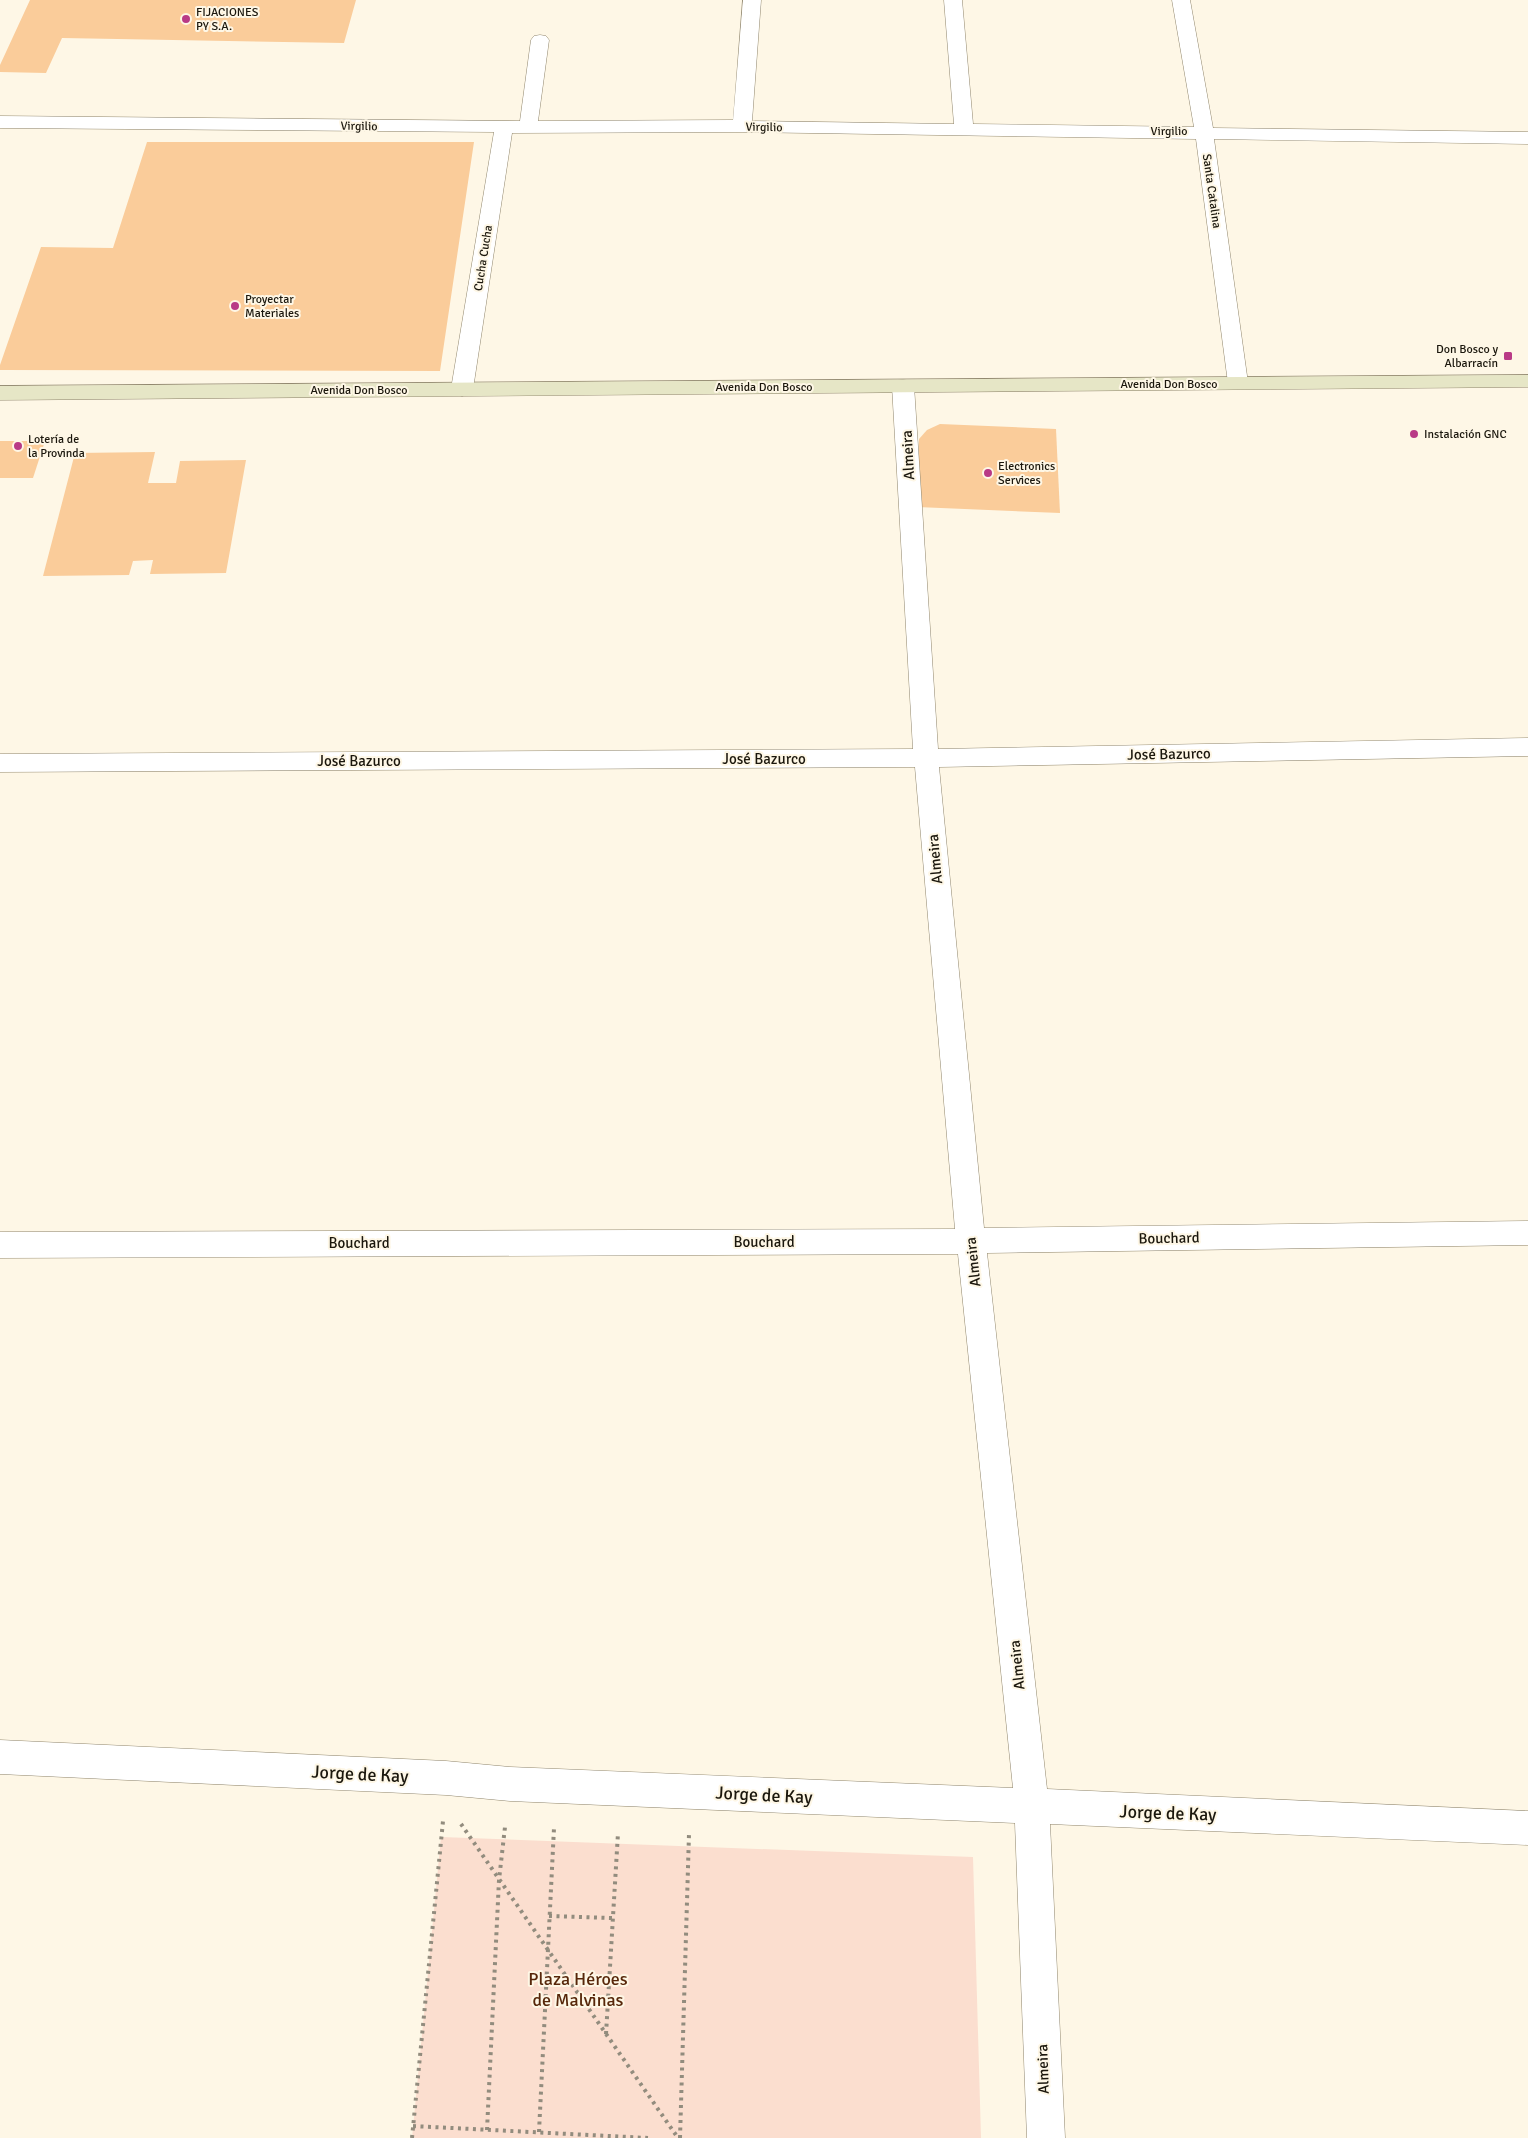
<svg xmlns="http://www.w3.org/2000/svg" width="1528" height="2138" viewBox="0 0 1528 2138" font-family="Signika,sans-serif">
<rect width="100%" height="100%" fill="#fef7e6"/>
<polygon fill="#fbdecf" points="441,1837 973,1857 981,2138 412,2138"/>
<g fill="#facc9a">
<polygon points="30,0 356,0 344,43 62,38 46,73 0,72 0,65"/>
<polygon points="147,142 474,142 440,371 0,370 0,365 41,247 113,248"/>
<polygon points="940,424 1056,429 1060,513 917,507 919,439 927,430"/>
<polygon points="0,441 45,441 33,478 0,478"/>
<polygon points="155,452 148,483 176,483 180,461 246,460 226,573 150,574 153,560 133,561 129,575 43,576 75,453"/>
</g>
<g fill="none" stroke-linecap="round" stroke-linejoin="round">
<defs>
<g id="minor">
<polygon points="743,0 761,0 752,121 954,124 944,0 962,0 973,124 1194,127 1172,0 1190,0 1213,128 1528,132 1528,144 1214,139 1248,383 1245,388 1238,389 1231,388 1228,383 1196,139 742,132 512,133 473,389 469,394 462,396 455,394 451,389 494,132 0,128 0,116 520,121 531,40 534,36 540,35 546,36 549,40 538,121 733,120"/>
<polygon points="903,380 910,381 914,386 938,749 1528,738 1528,756 939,767 984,1228 1528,1221 1528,1245 987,1253 1047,1789 1528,1811 1528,1845 1050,1824 1065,2138 1027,2138 1015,1823 510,1801 446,1795 0,1774 0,1740 446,1761 510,1767 1013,1788 958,1254 0,1258 0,1232 955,1229 915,767 0,772 0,754 913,749 892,386 896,381"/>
</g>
<polygon id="secondary" points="1528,375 1528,387 0,400 0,386"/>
</defs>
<use href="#minor" stroke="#90866d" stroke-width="1"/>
<use href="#secondary" stroke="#90866d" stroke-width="1"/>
<g stroke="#928c7e" stroke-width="4" stroke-dasharray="3 4.5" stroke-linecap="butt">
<polyline points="461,1824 678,2138"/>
<polyline points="549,1916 612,1918"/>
<polyline points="606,2034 618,1833"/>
<polyline points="413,2126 648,2138"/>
<polyline points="487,2130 499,1880 505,1827"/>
<polyline points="539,2132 554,1828"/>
<polyline points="412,2138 443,1821"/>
<polyline points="680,2138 689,1834"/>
</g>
<use href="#minor" fill="#fff" fill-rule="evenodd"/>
<use href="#secondary" fill="#e6e6c6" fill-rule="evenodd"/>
</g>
<g fill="#b93a86" stroke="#fef7e6" stroke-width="2">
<circle cx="186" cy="19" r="5"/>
<circle cx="235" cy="306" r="5"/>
<rect x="1503" y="351" width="10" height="10" rx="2.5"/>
<circle cx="1414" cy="434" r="5"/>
<circle cx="18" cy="446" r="5"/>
<circle cx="988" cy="473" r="5"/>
</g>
<g text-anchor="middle" stroke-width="4" stroke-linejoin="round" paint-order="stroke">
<g font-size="12" fill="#1b170d" stroke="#fef7e6" text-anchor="start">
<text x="196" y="16">FIJACIONES<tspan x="196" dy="14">PY S.A.</tspan></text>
<text x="245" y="303">Proyectar<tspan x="245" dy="14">Materiales</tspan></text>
<text x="1498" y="353" text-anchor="end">Don Bosco y<tspan x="1498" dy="14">Albarracín</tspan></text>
<text x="1424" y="438">Instalación GNC</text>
<text x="28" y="443">Lotería de<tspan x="28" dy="14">la Provinda</tspan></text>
<text x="998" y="470">Electronics<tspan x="998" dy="14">Services</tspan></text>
</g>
<g font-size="12" fill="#1b170d" stroke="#fef7e6">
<text transform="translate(359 126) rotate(1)" y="4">Virgilio</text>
<text transform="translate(764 127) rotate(1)" y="4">Virgilio</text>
<text x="1169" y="135">Virgilio</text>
<text transform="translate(1212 191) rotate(82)" y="4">Santa Catalina</text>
<text transform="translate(483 258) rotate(-81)" y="4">Cucha Cucha</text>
<text x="1169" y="388">Avenida Don Bosco</text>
<text x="764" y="391">Avenida Don Bosco</text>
<text x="359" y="394">Avenida Don Bosco</text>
</g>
<g font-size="15" fill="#1b170d" stroke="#fef7e6">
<text transform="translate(908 455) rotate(-93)" y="5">Almeira</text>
<text transform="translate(1169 754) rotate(-1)" y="5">José Bazurco</text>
<text x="764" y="764">José Bazurco</text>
<text x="359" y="766">José Bazurco</text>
<text transform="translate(935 859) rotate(-95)" y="5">Almeira</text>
<text transform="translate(1169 1238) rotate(-1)" y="5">Bouchard</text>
<text x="764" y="1247">Bouchard</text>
<text x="359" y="1248">Bouchard</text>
<text transform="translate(973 1262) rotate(-96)" y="5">Almeira</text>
<text transform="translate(1017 1665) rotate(-96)" y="5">Almeira</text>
<text transform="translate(1043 2069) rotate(-92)" y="5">Almeira</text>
</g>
<g font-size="18" fill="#1b170d" stroke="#fef7e6">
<text transform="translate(360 1774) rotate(3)" y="6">Jorge de Kay</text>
<text transform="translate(764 1795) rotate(3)" y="6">Jorge de Kay</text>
<text transform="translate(1168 1813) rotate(2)" y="6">Jorge de Kay</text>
</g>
<g font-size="18" fill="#57270a" stroke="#fef7e6">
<text x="578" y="1985">Plaza Héroes<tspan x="578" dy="21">de Malvinas</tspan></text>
</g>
</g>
</svg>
